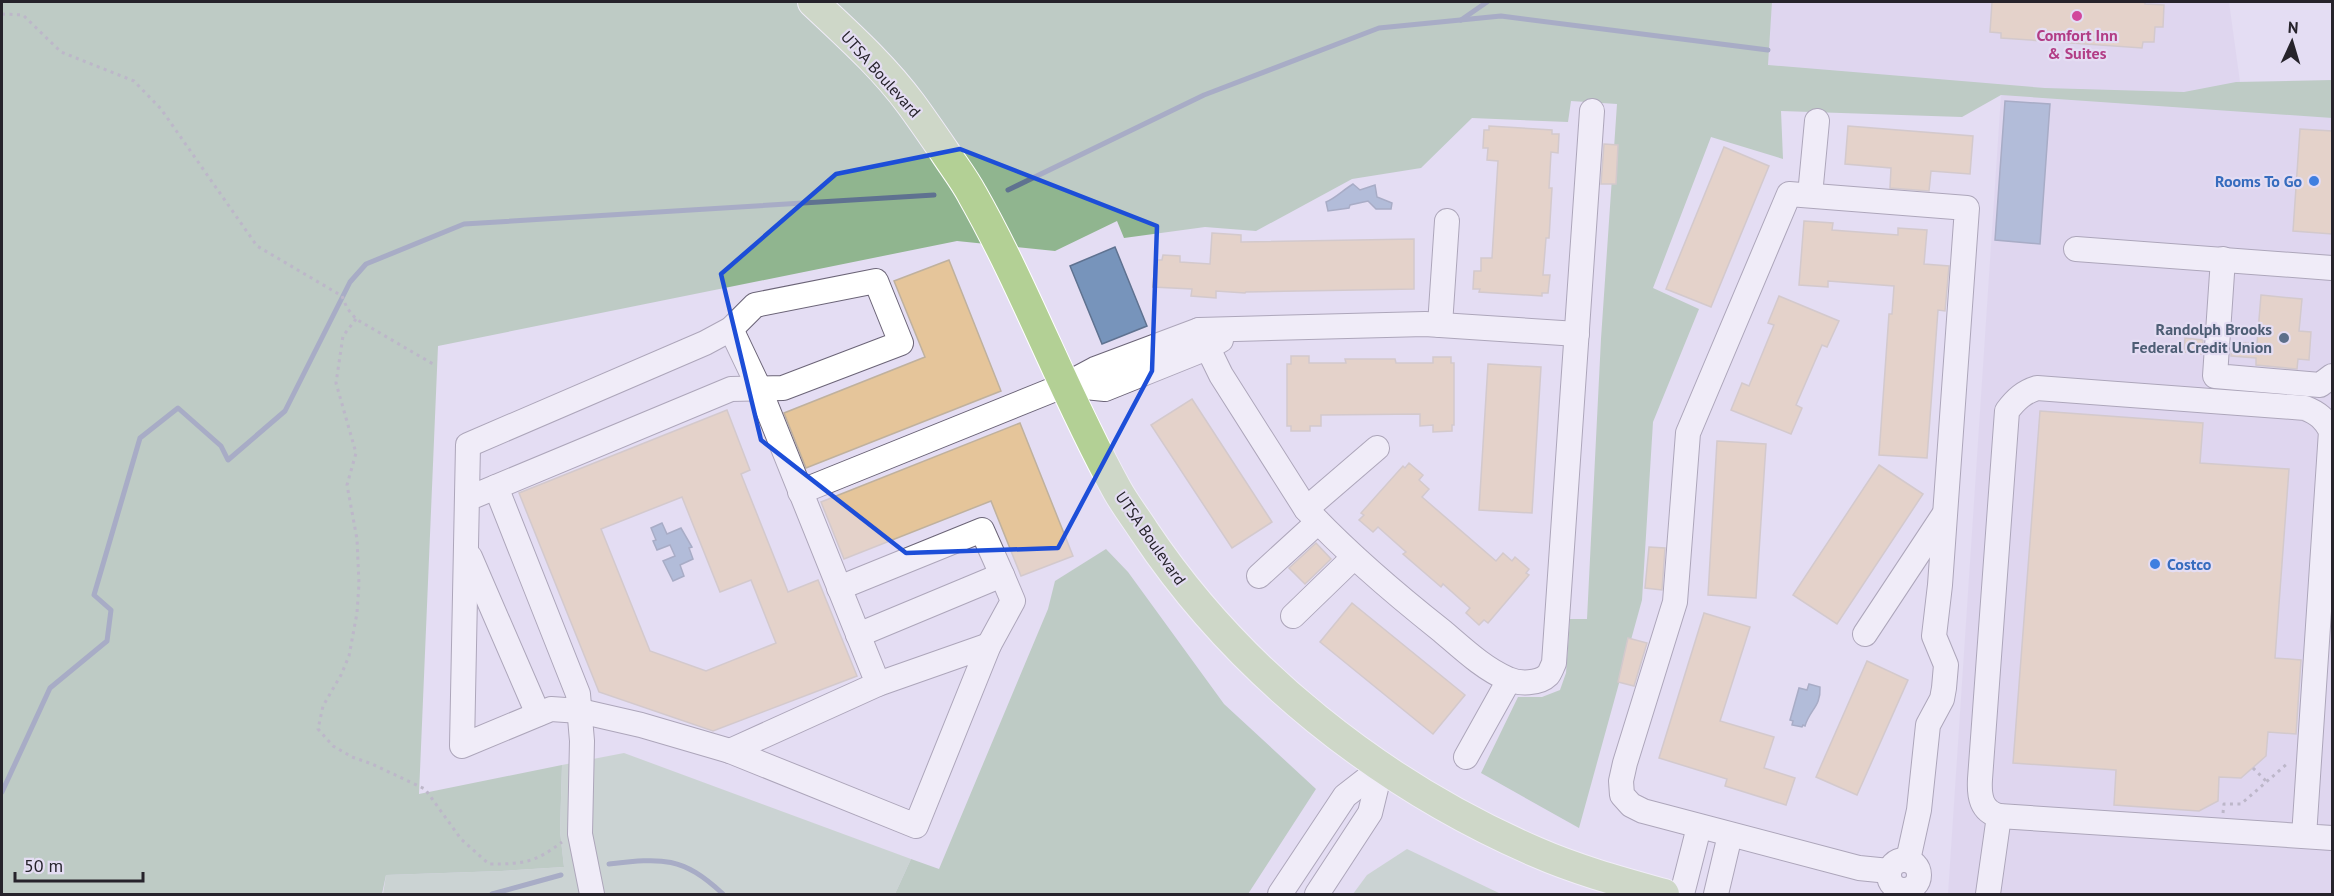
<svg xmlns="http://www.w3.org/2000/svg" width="2334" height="896" viewBox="0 0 2334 896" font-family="'PT Sans',sans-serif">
<rect width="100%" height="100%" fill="#e4ddf3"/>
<polygon fill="#d9cfec" points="1772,2 2229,2 2244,111 2332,118 2332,894 1948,894 2001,95 1766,80"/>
<g fill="#aec8ad">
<polygon points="624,753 911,859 895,894 383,894 386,875 501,871 564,867 560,831 562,765"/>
<polygon points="1407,849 1501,894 1353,894 1367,875"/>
</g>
<g fill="#90b58f">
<polygon points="2,2 1772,2 1768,65 2045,88 2184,92 2236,82 2332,80 2332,118 2001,95 1962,117 1781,111 1783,159 1711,137 1653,288 1699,309 1653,422 1642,600 1579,828 1481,773 1518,697 1542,697 1560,690 1566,673 1570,619 1587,619 1601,339 1617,104 1571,101 1568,122 1472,118 1421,168 1352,179 1256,231 1205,227 1124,238 1117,221 1055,251 957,241 438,346 419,794 562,765 560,831 564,867 501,871 386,875 382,894 2,894"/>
<polygon points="1106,549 1128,572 1224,704 1316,789 1248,894 895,894 911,859 939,869 1048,609 1055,581"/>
</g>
<g fill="#7794bb" stroke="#5f7290" stroke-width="1.5">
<polygon points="2005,101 2050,104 2040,244 1995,240"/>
<path d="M1353,184L1360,190L1375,185L1377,197L1392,203L1391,209H1376L1368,201L1350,205L1349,208L1328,211L1326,202C1336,198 1343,190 1353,184Z"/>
<polygon points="1115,247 1147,326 1102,344 1070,266"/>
<polygon points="662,523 667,534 681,528 692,547 689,548 693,559 680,565 684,576 673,581 663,561 675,556 670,545 657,550 653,541 656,540 651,528"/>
<path d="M1809,684L1820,687C1821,707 1810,709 1805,726L1803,725L1802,727L1792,725L1793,721L1790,720L1799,688L1807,690Z"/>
</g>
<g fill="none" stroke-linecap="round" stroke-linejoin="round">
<g stroke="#5f7290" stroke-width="5">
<polyline points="1461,20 1487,2"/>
<polyline points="1008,190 1204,95 1379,28 1501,16 1768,50"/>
<polyline points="2,792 50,688 107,641 111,610 94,595 140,438 178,408 221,446 228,460 285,411 350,282 366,264 464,224 934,195"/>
<path d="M609,864C663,858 682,856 723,894"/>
<polyline points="492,894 561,875"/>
</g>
</g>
<g fill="#e5c59a" stroke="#bfb19e" stroke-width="1.5" fill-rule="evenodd">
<polygon points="1992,2 2145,2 2145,4 2164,5 2163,27 2155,27 2154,42 2143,42 2142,48 2001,38 2001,33 1990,32"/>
<polygon points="1489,126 1552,130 1552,134 1559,134 1558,153 1551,152 1549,188 1552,188 1549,238 1546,238 1543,275 1550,275 1548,293 1542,293 1542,296 1479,292 1480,289 1473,289 1474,271 1481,271 1481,258 1492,258 1498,161 1487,160 1488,148 1483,148 1484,130 1489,130"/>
<polygon points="1848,126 1973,136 1970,174 1931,171 1929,191 1890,188 1891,168 1845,164"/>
<polygon points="2300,129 2332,131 2332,234 2293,231"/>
<polygon points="1604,144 1618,145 1616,184 1601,184"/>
<polygon points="1724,147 1769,166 1711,307 1666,289"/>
<polygon points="1804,221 1833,223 1832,230 1898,235 1898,228 1927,230 1924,264 1949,266 1945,311 1938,310 1927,458 1879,455 1889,314 1892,314 1894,286 1828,281 1828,287 1799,285"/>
<polygon points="1212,233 1241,235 1241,242 1414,239 1414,289 1246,292 1245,293 1216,291 1216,298 1191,296 1192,289 1153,287 1155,260 1162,260 1163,255 1180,256 1180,262 1210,264"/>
<polygon points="949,260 1001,391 806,468 784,413 925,357 894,281"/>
<polygon points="2261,295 2302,299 2299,331 2311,332 2309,360 2298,359 2297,369 2256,365 2256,358 2231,356 2232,342 2257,344"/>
<polygon points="1779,296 1839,321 1827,347 1822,345 1796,405 1802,408 1791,434 1731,410 1742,383 1749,386 1774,325 1768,323"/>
<polygon points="2185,338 2203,340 2202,354 2184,352"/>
<polygon points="1291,356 1309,356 1309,363 1346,363 1345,359 1395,359 1396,363 1433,363 1433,357 1451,357 1451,363 1454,363 1454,425 1452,425 1452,431 1433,432 1433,425 1420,426 1420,414 1321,415 1321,426 1310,426 1310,431 1291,431 1291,426 1287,426 1287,364 1291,364"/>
<polygon points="1488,364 1541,367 1532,513 1479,510"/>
<polygon points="1192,399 1272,522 1232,548 1151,425"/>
<path d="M727,410L750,470L741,474L788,592L818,580L857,676L713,731L599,692L519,493ZM682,497L720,592L751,580L776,643L706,671L650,651L601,529Z"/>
<polygon points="2040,411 2203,423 2200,463 2289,469 2275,658 2301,660 2296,734 2268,732 2266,756 2241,778 2219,777 2218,801 2199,811 2114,805 2116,770 2013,763"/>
<polygon points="1020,423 1073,556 1021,576 991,501 844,559 821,502"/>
<polygon points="1717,441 1766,444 1756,598 1708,595"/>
<polygon points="1409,463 1423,475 1419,480 1429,489 1422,497 1496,561 1503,553 1512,561 1515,557 1529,569 1526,573 1529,575 1488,623 1484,620 1479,625 1466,613 1470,608 1443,584 1441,587 1403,554 1406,552 1378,527 1373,532 1359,520 1364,515 1361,513 1403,466 1405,468"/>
<polygon points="1879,465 1923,494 1837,624 1793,595"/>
<polygon points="1316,543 1331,559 1305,584 1289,568"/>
<polygon points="1649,547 1665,548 1662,590 1645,588"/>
<polygon points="1352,603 1465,695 1433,734 1320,642"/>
<polygon points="1704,613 1750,627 1720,721 1774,737 1764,768 1795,778 1786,805 1725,786 1727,779 1659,758"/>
<polygon points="1628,638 1647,643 1634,686 1618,682"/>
<polygon points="1867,661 1908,680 1857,795 1816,777"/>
</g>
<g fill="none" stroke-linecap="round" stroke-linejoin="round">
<defs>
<g id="minor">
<polyline points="1810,195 1817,121"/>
<polyline points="2076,249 2332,268"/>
<polyline points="2223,259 2215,376 2320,385 2332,376"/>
<polyline points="1440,325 1447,221"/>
<path d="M1199,330L1221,375L1306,509C1348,554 1394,593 1442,631C1462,648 1484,669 1508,679C1519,684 1539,684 1548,675C1550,673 1552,667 1554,663L1592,111"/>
<polyline points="1065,385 1105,389 1207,348 1221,340"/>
<polyline points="496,487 578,694 582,741 580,834 592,894"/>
<polyline points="800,492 1065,385 1095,369 1199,330 1425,324 1577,334"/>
<path d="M467,499L731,389L783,388L901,343L876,281L755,305L731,329L705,343L468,445C466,545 464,645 462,746L551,709L580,711L641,725L730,751L916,826L989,645L878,684"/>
<polyline points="1306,509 1377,448"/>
<polyline points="470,557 538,714"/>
<polyline points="1259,576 1318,522"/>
<polyline points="839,588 982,530 1002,575 858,635"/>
<polyline points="1293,616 1354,557"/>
<polyline points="1865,634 1943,516"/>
<polyline points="989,645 1013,601 1002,575"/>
<polyline points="730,751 878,684 759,388 731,329"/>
<polyline points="1466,757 1509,680"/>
<path d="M2304,836L2331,431C2325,419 2318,413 2305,408L2037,388C2024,392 2016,399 2007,411L1980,779C1979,796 1981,811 1999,816L2332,838"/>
<circle cx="1904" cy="875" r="15"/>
<polyline points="1889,871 1859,868 1643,811 1631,805 1622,795 1621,781 1625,763 1675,602 1688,433 1789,194 1967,208 1940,585 1934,636 1946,665 1944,688 1942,699 1928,725 1919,810 1908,860"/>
<polyline points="1280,894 1345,796 1381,768"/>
<polyline points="1317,894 1370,813 1381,768"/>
<polyline points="1682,894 1699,827"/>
<polyline points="1716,894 1730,835"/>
<polyline points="1988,894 1999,816"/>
</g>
<path id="major" d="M813,2C847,34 883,66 911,104C922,119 933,135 944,151C953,165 964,179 972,194C1026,289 1063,392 1116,488C1124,503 1135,517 1144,531C1238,672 1381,785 1536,852C1577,870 1621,882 1664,894"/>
</defs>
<use href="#minor" stroke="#6b6477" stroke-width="26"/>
<use href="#major" stroke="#fff" stroke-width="32"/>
<g stroke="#8e8998" stroke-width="3" stroke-dasharray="3 4.5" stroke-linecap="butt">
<polyline points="2,14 23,15 61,52 134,81 161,109 257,246 342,296 347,308 356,319 433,364"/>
<path d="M356,319L343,336L336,383L356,453L347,485L357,539L359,584L357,613L349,656L341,675L323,706L318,729L333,746L352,757L372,764L425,789L461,839L489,864C522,864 535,863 562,842"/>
<polyline points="2253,768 2267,782"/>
<polyline points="2223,813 2224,804 2241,804 2288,763"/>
</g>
<use href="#minor" stroke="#fff" stroke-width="24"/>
<use href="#major" stroke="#b3d095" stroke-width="30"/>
</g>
<path d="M0 0H2334V896H0ZM960,149L1157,226L1152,371L1058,548L906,553L761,440L721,274L836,174Z" fill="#e4ddf3" fill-opacity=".55" fill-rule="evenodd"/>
<path fill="none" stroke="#1d4ed8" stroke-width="4.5" stroke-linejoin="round" d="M960,149L1157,226L1152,371L1058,548L906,553L761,440L721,274L836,174Z"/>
<circle fill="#d1479c" stroke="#e4ddf3" stroke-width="2" cx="2077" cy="16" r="6"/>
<g fill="#3f7fe0" stroke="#e4ddf3" stroke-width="2">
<circle cx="2314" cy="181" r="6"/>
<circle cx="2155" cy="564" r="6"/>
</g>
<circle fill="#5c6f8a" stroke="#e4ddf3" stroke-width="2" cx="2284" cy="338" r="6"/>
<g text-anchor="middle" stroke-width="4.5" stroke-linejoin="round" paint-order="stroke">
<g font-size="16" font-weight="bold" fill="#b23c85" stroke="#e4ddf3">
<text x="2077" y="41">Comfort Inn<tspan x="2077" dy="18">&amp; Suites</tspan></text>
</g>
<g font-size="16" fill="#26232b" stroke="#e4ddf3">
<text transform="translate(881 74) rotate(48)" y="6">UTSA Boulevard</text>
<text transform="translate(1151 538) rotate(55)" y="6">UTSA Boulevard</text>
</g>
<g font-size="16" font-weight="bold" fill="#366cbe" stroke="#e4ddf3" text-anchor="end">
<text x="2302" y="187">Rooms To Go</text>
<text x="2167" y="570" text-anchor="start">Costco</text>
</g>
<g font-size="16" font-weight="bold" fill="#4e5e75" stroke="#e4ddf3" text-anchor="end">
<text x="2272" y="335">Randolph Brooks<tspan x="2272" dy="18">Federal Credit Union</tspan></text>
</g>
</g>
<rect width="2334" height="896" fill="none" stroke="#26232b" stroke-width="6"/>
<g transform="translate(2292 42) rotate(4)" stroke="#e4ddf3" stroke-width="4.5" paint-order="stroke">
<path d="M0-4.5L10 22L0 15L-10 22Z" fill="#26232b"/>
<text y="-9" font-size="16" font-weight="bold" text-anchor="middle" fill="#26232b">N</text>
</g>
<path d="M15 872v9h128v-9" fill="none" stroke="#26232b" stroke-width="3"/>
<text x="24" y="872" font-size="18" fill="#26232b" stroke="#e4ddf3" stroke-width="4.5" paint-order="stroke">50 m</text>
</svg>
